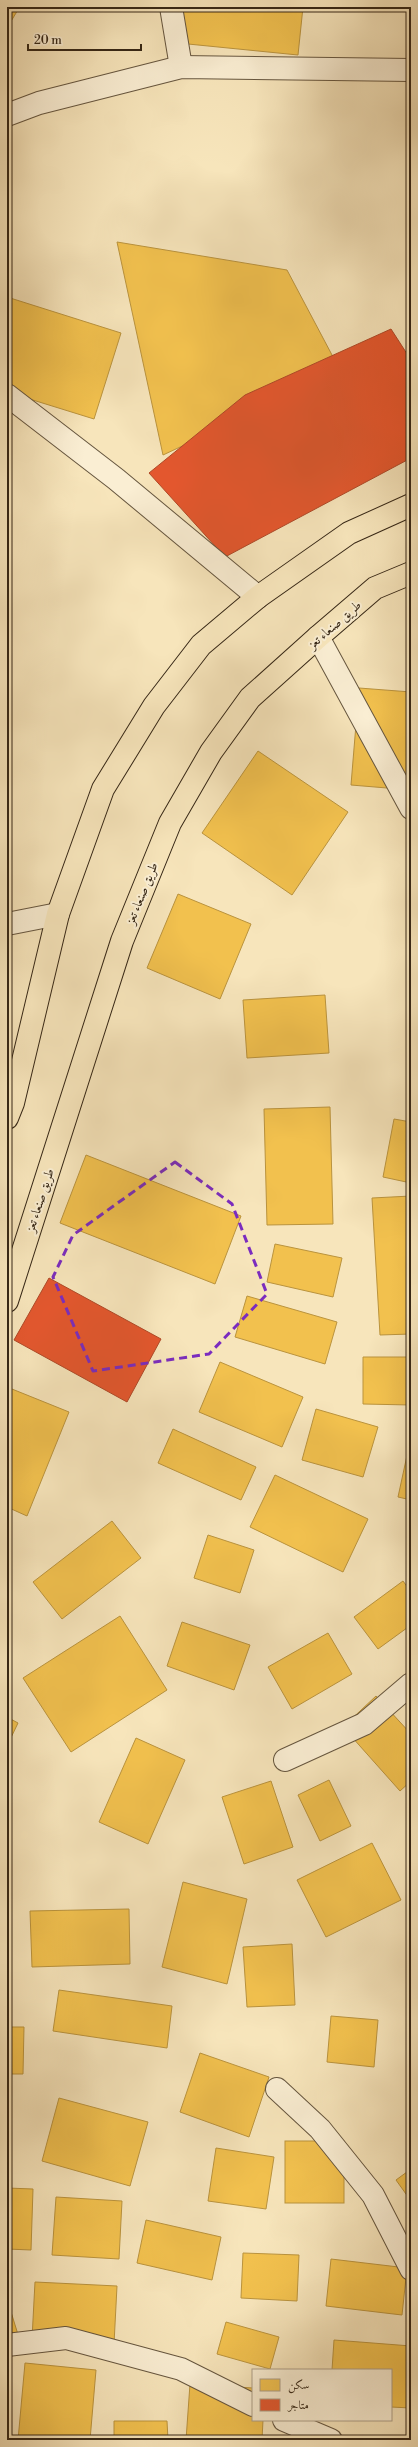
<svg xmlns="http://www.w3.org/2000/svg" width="418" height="2447" viewBox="0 0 418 2447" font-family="'Libre Bodoni',Amiri,serif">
<rect width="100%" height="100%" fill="#f7e5bb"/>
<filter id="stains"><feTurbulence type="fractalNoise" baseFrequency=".005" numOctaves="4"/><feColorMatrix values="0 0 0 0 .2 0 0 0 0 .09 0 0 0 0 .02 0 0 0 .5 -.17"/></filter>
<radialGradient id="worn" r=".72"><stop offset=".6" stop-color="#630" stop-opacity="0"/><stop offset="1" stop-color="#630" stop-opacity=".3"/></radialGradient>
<g fill="#f2c14e" stroke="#ba933d">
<polygon points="7,7 19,8 7,28"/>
<polygon points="181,7 303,7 298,55 178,43"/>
<polygon points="117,242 287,270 341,372 163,455"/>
<polygon points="7,297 121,333 94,419 7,392"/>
<polygon points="359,688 411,692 411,790 351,785"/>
<polygon points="258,751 348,812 292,895 202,833"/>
<polygon points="178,894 251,924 220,999 147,968"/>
<polygon points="325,995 329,1053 247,1058 243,1000"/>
<polygon points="330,1107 333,1224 267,1225 264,1109"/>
<polygon points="394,1119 411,1122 411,1183 383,1177"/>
<polygon points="86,1155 241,1216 215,1284 60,1223"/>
<polygon points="411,1196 411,1334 380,1335 372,1198"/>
<polygon points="275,1244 342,1258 333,1297 267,1282"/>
<polygon points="247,1296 337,1322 325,1364 235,1337"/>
<polygon points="363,1357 411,1357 411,1405 363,1404"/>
<polygon points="220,1362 303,1397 282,1447 199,1412"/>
<polygon points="7,1387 69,1412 27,1516 7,1507"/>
<polygon points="316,1409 378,1427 363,1477 302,1460"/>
<polygon points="173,1429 256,1467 241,1500 158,1463"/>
<polygon points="411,1437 411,1500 398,1497"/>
<polygon points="275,1475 368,1519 343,1572 250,1527"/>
<polygon points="112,1521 141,1558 62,1619 33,1582"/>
<polygon points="208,1535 254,1550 240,1593 194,1578"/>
<polygon points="403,1581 411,1592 411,1625 378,1649 354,1617"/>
<polygon points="120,1616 167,1690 71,1752 23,1678"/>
<polygon points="182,1622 250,1645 234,1690 167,1666"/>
<polygon points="328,1633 352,1674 292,1709 268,1667"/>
<polygon points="376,1696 411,1734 411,1781 400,1791 343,1727"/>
<polygon points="7,1717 18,1723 7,1746"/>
<polygon points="136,1738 185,1760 148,1844 99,1822"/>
<polygon points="329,1780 351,1826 320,1841 298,1795"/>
<polygon points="271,1781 293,1847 244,1864 222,1797"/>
<polygon points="372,1843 401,1900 326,1937 297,1880"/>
<polygon points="183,1882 247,1899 227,1984 162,1967"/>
<polygon points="129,1909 130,1964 32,1967 30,1911"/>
<polygon points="292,1944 295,2005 247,2007 243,1947"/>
<polygon points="59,1990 172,2006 167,2048 53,2031"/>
<polygon points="331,2016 378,2020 374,2067 327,2062"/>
<polygon points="7,2027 24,2027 23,2074 7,2074"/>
<polygon points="200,2053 269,2077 249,2137 180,2112"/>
<polygon points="59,2098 148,2122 130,2186 42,2161"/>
<polygon points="7,2119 11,2147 7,2148"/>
<rect x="285" y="2141" width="59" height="62"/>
<polygon points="216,2148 274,2157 266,2209 208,2201"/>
<polygon points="411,2169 411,2201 396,2180"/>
<polygon points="7,2188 33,2189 31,2250 7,2249"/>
<polygon points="56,2197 122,2201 119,2259 52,2255"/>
<polygon points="146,2220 221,2237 212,2280 137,2263"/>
<polygon points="243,2253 299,2255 297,2301 241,2298"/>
<polygon points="331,2259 407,2268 402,2315 326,2306"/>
<polygon points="35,2282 117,2286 114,2344 32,2339"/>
<polygon points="7,2299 20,2341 7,2344"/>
<polygon points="226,2322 279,2337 270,2369 217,2354"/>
<polygon points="334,2340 411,2346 411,2408 391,2407 391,2370 332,2370"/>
<polygon points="25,2363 96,2370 90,2440 18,2440"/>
<polygon points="190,2384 253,2388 253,2420 263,2420 262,2440 186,2440"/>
<polygon points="114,2421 167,2421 168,2440 114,2440"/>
</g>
<g fill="#e4572e" stroke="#b04927">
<polygon points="391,329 411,360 411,458 225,557 149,473 245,395"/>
<polygon points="49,1278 161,1339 127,1402 14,1340"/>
</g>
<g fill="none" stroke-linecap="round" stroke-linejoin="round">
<defs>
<g id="minor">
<polyline points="171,7 181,67"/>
<polyline points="7,115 39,103 181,67 411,70"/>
<polyline points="7,395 116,479 258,597"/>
<polyline points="318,637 411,808"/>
<polyline points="7,924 58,914"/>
<polyline points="285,1760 364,1724 411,1684"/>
<polyline points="277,2089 320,2129 373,2195 411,2269"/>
<polyline points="7,2345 66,2338 181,2369 253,2405"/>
<polyline points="284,2420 331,2440"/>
</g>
<g id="trunk">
<polyline points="7,1118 13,1103 58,914 103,789 154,706 201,645 258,597 349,533 411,505"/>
<polyline points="7,1301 122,941 170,823 211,752 250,698 318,637 375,588 411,573"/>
</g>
</defs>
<use href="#minor" stroke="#66563f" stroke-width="24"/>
<use href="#trunk" stroke="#362716" stroke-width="24"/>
<use href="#minor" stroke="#faeed3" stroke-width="22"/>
<use href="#trunk" stroke="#f7e5bb" stroke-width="22"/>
</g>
<path fill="none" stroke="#7b2cbf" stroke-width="3" stroke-dasharray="8 5" stroke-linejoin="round" d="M175,1162L232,1204L267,1294L209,1354L93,1371L53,1277L73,1235Z"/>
<g text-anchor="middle" stroke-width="4" stroke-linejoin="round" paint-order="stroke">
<g font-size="13" fill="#362716" stroke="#faeed3">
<text transform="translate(334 624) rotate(-41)" y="5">طريق صنعاء تعز</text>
<text transform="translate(141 893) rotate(-68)" y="5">طريق صنعاء تعز</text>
<text transform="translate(39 1200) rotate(-72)" y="5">طريق صنعاء تعز</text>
</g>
</g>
<rect width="418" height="2447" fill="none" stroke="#f7e5bb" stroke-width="24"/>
<rect x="8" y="8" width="402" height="2431" fill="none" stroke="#362716" stroke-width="2"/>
<rect x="12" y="12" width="394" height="2423" fill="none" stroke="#362716"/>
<rect x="252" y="2369" width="140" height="52" fill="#faeed3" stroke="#ac9e87"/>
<rect x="260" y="2379" width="20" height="12" fill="#f2c14e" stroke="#ac9e87"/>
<text x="288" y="2389" font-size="12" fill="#362716">سكن</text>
<rect x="260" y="2399" width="20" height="12" fill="#e4572e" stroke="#ac9e87"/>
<text x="288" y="2409" font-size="12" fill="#362716">متاجر</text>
<path d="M28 44v6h113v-6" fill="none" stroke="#362716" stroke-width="2"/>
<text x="34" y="44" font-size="12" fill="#362716" stroke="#faeed3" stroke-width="3" paint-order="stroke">20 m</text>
<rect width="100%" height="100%" filter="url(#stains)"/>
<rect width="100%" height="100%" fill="url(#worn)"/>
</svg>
